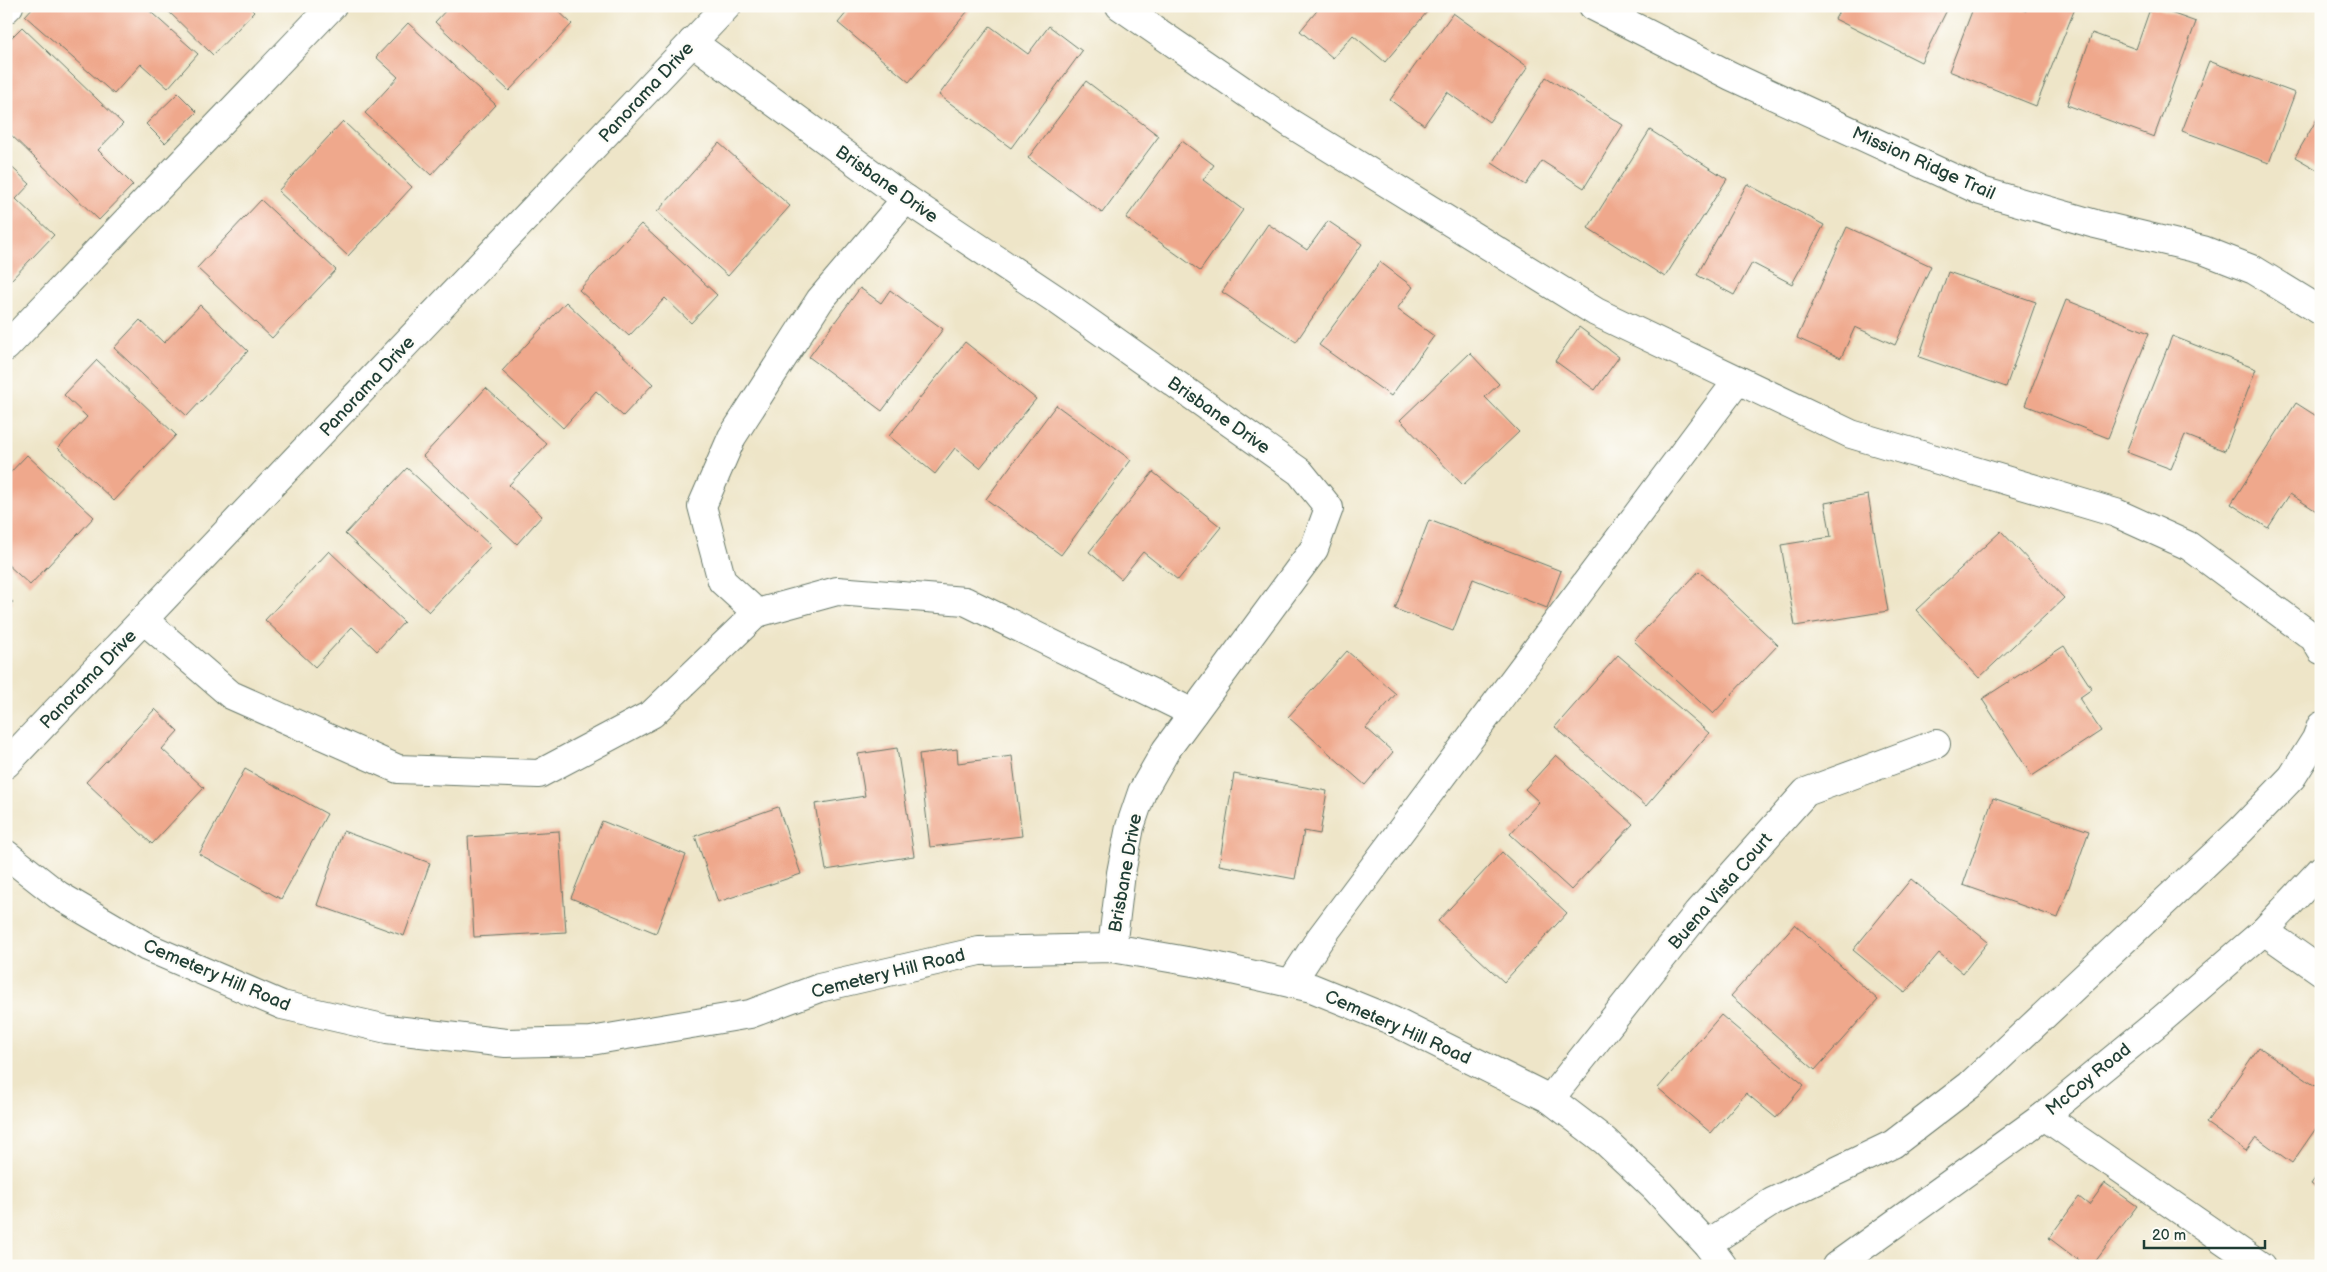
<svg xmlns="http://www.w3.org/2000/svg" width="2327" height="1272" viewBox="0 0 2327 1272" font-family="'Balsamiq Sans',sans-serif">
<rect width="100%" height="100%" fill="#fdfcf7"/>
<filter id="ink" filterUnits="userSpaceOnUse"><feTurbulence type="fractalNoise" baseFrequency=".02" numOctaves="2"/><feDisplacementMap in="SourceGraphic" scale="10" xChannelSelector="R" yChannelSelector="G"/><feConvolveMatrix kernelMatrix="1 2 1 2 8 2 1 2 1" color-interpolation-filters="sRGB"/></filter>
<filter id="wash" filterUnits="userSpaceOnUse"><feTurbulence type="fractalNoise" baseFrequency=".0096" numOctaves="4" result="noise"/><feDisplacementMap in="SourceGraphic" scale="20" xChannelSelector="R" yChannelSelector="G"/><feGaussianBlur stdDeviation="1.12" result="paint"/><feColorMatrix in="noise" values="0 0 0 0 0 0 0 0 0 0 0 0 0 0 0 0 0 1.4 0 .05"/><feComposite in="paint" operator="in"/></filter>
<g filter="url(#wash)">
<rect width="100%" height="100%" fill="#eee5c8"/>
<g id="blocks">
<g fill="#efa88c">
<polygon points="34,6 144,6 198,54 168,88 141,64 114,94 25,16"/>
<polygon points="163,6 248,6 254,12 213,55"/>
<polygon points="450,6 553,6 572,24 509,91 435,22"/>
<polygon points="852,6 972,6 909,82 838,23"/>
<polygon points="1321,6 1432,6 1385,62 1353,35 1333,58 1300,31"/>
<polygon points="1842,6 1949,6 1921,62 1835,19"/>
<polygon points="1974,6 2013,6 2026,11 2028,6 2076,6 2036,106 1949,71"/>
<polygon points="2151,6 2196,22 2154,137 2067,105 2092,33 2136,49"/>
<polygon points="1453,13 1528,67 1489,122 1447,92 1424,125 1390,100"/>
<polygon points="408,23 496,105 431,175 365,113 398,77 376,57"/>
<polygon points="990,26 1028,54 1049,26 1082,51 1011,148 939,95"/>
<polygon points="22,27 123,124 98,150 133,185 99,220 6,130 6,43"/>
<polygon points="2209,61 2295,93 2269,163 2182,131"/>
<polygon points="1546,77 1623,125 1584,188 1542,161 1526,185 1492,163"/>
<polygon points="1086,81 1159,136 1102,213 1028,158"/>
<polygon points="178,93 197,112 165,143 146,124"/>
<polygon points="2321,112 2321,172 2295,157"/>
<polygon points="343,121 412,187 348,256 278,191"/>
<polygon points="1650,130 1727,179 1665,277 1588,228"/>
<polygon points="1182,141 1214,165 1203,180 1243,210 1200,271 1126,218"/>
<polygon points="719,143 790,206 728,276 657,212"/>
<polygon points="6,162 30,184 16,199 54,235 10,281 6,277"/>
<polygon points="1747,184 1824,225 1792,284 1752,263 1734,295 1697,275"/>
<polygon points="261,200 336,270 272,338 197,268"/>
<polygon points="1328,221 1362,244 1296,342 1222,292 1268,224 1307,250"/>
<polygon points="641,224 717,295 691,323 665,298 629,336 579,290"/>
<polygon points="1847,227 1931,266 1895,345 1855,327 1841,358 1797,338"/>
<polygon points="1380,262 1413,287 1397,309 1434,336 1391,396 1319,345"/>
<polygon points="1948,272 2036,302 2006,387 1919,357"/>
<polygon points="860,288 881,303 890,290 943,329 882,411 809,357"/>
<polygon points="2066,300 2149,333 2108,438 2025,405"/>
<polygon points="566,302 653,384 623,416 596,391 563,428 502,371"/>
<polygon points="200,305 248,351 187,416 114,348 140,320 164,343"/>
<polygon points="1579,327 1619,357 1595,390 1555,361"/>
<polygon points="2172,336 2256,369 2225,451 2185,435 2171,469 2126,452"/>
<polygon points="965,342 1036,399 980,468 955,448 935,474 889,436"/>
<polygon points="1470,353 1499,384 1485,397 1519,432 1463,485 1400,420"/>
<polygon points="97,360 176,435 114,501 58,448 87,417 64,395"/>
<polygon points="486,388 547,444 509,485 542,516 517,544 423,456"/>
<polygon points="2296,403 2321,419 2321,514 2290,494 2268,528 2231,504"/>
<polygon points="1056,405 1131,460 1061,555 986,499"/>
<polygon points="27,455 94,517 30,585 6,563 6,477"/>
<polygon points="407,468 491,546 429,612 345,534"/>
<polygon points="1153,472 1221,527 1178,580 1143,552 1121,579 1089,552"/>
<polygon points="1868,495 1888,611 1795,626 1781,545 1831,537 1825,503"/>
<polygon points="1429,520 1561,571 1547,608 1473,579 1453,631 1395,609"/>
<polygon points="2001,531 2064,598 1979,678 1916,610"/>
<polygon points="329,551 404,622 377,651 352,627 315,667 265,620"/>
<polygon points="1699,571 1778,645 1713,714 1634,641"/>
<polygon points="6,596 13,602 6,609"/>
<polygon points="2064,646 2092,689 2079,698 2101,731 2032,776 1982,699"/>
<polygon points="1347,651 1396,694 1366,728 1393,752 1365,785 1288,717"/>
<polygon points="1618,655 1709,733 1646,806 1555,727"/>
<polygon points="155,709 178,731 162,749 204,788 152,844 86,782"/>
<polygon points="897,748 914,856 826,870 815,804 865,796 858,754"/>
<polygon points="957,749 958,763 1012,756 1022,836 930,847 919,754"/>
<polygon points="1556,755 1633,824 1571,890 1510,834 1539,802 1525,789"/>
<polygon points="245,769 327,814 281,899 199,854"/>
<polygon points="1234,774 1327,791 1320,834 1304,831 1295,879 1219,865"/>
<polygon points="1993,798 2089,831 2058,918 1963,885"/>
<polygon points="778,807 801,874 718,902 695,836"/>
<polygon points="602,821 686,855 656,933 571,898"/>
<polygon points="343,831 430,863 404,936 317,905"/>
<polygon points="559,831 566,932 474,937 468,837"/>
<polygon points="1502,852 1567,913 1504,982 1438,921"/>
<polygon points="1911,879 1988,942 1963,973 1939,953 1905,993 1853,950"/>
<polygon points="1795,924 1878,1000 1815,1070 1731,996"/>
<polygon points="1721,1015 1804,1085 1776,1118 1746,1093 1711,1133 1658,1088"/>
<polygon points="2259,1047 2321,1090 2321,1121 2292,1163 2256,1137 2246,1151 2206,1123"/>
<polygon points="2321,1170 2321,1191 2311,1184"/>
<polygon points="2105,1183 2137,1206 2092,1266 2086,1266 2049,1238 2079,1197 2089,1205"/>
</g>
</g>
</g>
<g filter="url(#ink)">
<use href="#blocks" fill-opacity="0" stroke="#677868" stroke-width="1"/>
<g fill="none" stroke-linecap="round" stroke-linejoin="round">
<defs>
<g id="minor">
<polyline points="1120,6 1290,123 1596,312 1851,434 2116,513 2189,546 2314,638 2321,650"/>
<polyline points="1593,6 1731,76 1981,191 2095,224 2203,250 2254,270 2321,311"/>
<polyline points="6,9 9,6"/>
<polyline points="692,42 906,199 1057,300 1300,472 1329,508 1314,549 1166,750 1142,792 1130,827 1121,873 1112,948"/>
<polyline points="906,199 820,300 732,437 702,506 722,581 757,613 837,591 965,601 1193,713"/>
<polyline points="6,347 332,6"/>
<polyline points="145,621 231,695 398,769 539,774 652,714 757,613"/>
<polyline points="6,764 727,6"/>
<polyline points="6,854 58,895 147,947 282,1005 387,1029 506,1043 591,1041 750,1014 819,988 979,951 1112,948 1210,965 1312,988 1393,1021 1550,1099 1605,1141 1655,1188 1707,1244 1723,1266"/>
<polyline points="2264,931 2321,971"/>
<polyline points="1291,983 1319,940 1738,380"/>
<polyline points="1550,1099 1697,914 1806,792 1936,744"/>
<polyline points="2044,1116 2261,1266"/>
<polyline points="1707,1244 1772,1202 1893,1144 1970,1085 2241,830 2292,777 2316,739 2321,726"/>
<polyline points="1836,1266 2044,1116 2161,1020 2264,931 2321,870"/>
</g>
</defs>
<use href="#minor" stroke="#677868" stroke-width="30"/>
<use href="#minor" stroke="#fff" stroke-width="28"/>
</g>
</g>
<g text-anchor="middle" stroke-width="4.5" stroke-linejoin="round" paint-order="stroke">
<g font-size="18" fill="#1f3d34" stroke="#fdfcf7">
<text transform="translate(646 92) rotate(-47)" y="6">Panorama Drive</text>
<text transform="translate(1924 163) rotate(24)" y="6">Mission Ridge Trail</text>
<text transform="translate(887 184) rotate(35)" y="6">Brisbane Drive</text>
<text transform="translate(367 386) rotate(-47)" y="6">Panorama Drive</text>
<text transform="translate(1219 415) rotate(35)" y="6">Brisbane Drive</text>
<text transform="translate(88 679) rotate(-46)" y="6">Panorama Drive</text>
<text transform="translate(1125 873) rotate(-80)" y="6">Brisbane Drive</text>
<text transform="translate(1720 891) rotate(-49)" y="6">Buena Vista Court</text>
<text transform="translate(888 973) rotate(-14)" y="6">Cemetery Hill Road</text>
<text transform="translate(217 975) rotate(23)" y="6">Cemetery Hill Road</text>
<text transform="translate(1398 1027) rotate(24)" y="6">Cemetery Hill Road</text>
<text transform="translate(2088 1079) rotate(-39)" y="6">McCoy Road</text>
</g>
</g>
<rect width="2327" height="1272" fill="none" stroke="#fdfcf7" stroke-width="25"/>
<path d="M2144 1240v8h121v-8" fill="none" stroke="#1f3d34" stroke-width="2.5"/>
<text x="2152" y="1240" font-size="15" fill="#1f3d34" stroke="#fdfcf7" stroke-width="4" paint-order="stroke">20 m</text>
</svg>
